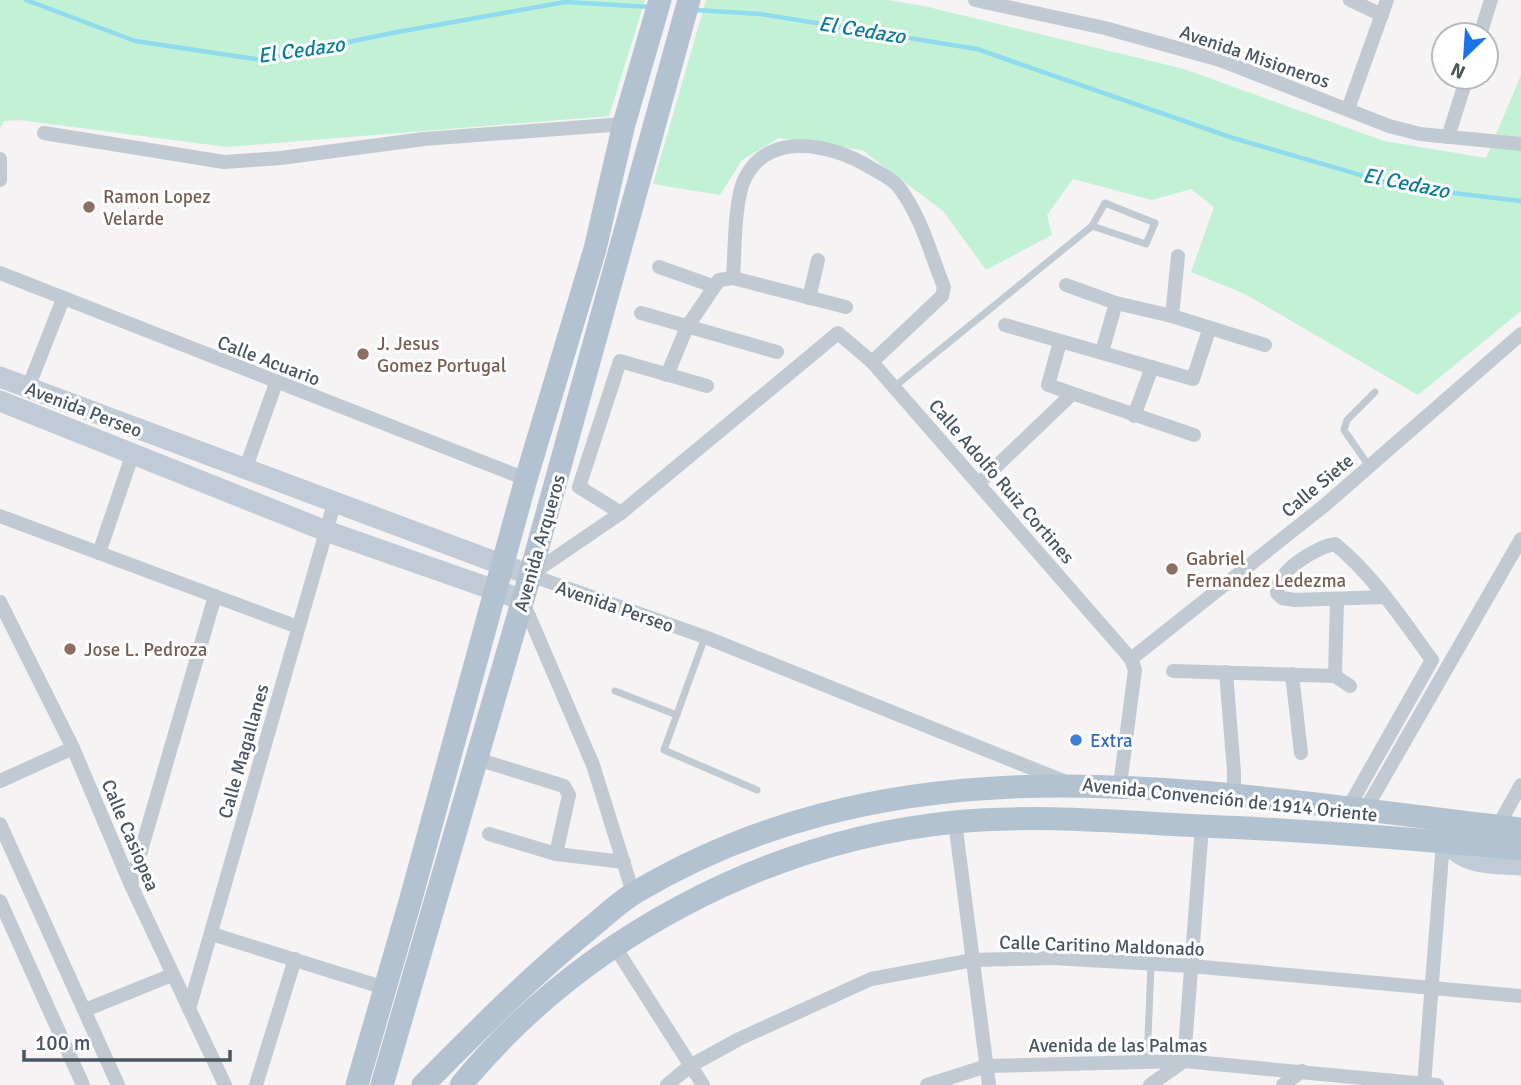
<svg xmlns="http://www.w3.org/2000/svg" width="1521" height="1085" viewBox="0 0 1521 1085" font-family="Signika,sans-serif">
<rect width="100%" height="100%" fill="#f5f3f3"/>
<g fill="#c3f1d5">
<polygon points="0,0 645,0 609,116 227,147 19,120 4,121 0,128"/>
<polygon points="706,0 888,0 924,6 1184,69 1384,141 1486,158 1521,75 1521,311 1418,395 1245,294 1191,272 1214,207 1191,189 1152,200 1073,179 1047,215 1052,235 986,270 943,211 862,150 779,138 742,160 720,195 653,184"/>
</g>
<g fill="none" stroke-linecap="round" stroke-linejoin="round">
<g stroke="#90daee" stroke-width="4.5">
<polyline points="26,0 135,41 262,60 392,33 565,2 651,7"/>
<polyline points="695,10 761,14 977,49 1233,138 1402,187 1521,201"/>
</g>
<g stroke="#c1cad2" stroke-width="7">
<polygon points="1105,203 1155,223 1146,244 1092,226"/>
<polyline points="894,387 1092,226"/>
<polyline points="1369,466 1344,430 1347,420 1375,392"/>
<polyline points="705,637 664,750 757,790"/>
<polyline points="615,691 677,715"/>
<polyline points="1147,1061 1151,965"/>
</g>
<g stroke="#c1cad2" stroke-width="14">
<polyline points="975,0 1105,28 1220,60 1389,126 1420,134 1521,144"/>
<polyline points="1350,0 1382,15"/>
<polyline points="1480,35 1491,0"/>
<polyline points="1348,109 1387,0"/>
<polyline points="44,133 224,162 281,158 424,139 624,124"/>
<polyline points="1448,137 1467,77"/>
<polyline points="0,159 0,180"/>
<polyline points="659,267 713,286"/>
<polyline points="0,273 526,479"/>
<path d="M733,278C735,251 734,200 745,178C770,129 834,145 871,168C880,173 891,178 898,186C921,216 930,252 944,287L942,296L872,362"/>
<polyline points="1066,285 1116,303 1172,316 1265,345"/>
<polyline points="809,298 818,260"/>
<polyline points="641,313 777,352"/>
<polyline points="1172,316 1178,256"/>
<polyline points="1005,325 1193,379 1209,330"/>
<polyline points="1060,342 1048,385 1194,435"/>
<polyline points="1102,352 1116,303"/>
<polyline points="667,375 687,327 719,280 733,278 846,307"/>
<polyline points="28,388 63,299"/>
<polyline points="1134,416 1152,367"/>
<polyline points="245,470 276,383"/>
<polyline points="979,483 1072,394"/>
<polyline points="621,513 579,487 620,361 707,386"/>
<polyline points="0,516 298,627"/>
<polyline points="99,553 132,456"/>
<polyline points="530,575 621,513 838,333 872,362 1131,659 1135,670 1120,785"/>
<polyline points="530,575 705,637 1066,782"/>
<polyline points="0,602 73,748 131,885 225,1085"/>
<polyline points="523,602 593,765 633,893"/>
<polyline points="1131,659 1325,505 1521,334"/>
<polyline points="1173,671 1335,676 1350,686"/>
<polyline points="1226,672 1234,772 1234,797"/>
<polyline points="1292,674 1301,753"/>
<polyline points="1335,676 1337,600"/>
<polyline points="477,759 564,786 569,795 556,854"/>
<polyline points="0,781 73,748"/>
<path d="M1347,810L1432,660C1402,619 1374,576 1335,544C1316,547 1276,571 1277,593L1282,598L1295,600L1385,597"/>
<polyline points="1364,812 1521,539"/>
<polyline points="955,822 989,1085"/>
<polyline points="0,824 118,1085"/>
<polyline points="1498,826 1521,785"/>
<polyline points="489,834 556,854 624,862"/>
<polyline points="131,885 215,596"/>
<polyline points="0,901 83,1085"/>
<polyline points="212,934 385,988"/>
<polyline points="615,947 703,1085"/>
<polyline points="189,1009 334,504"/>
<polyline points="85,1010 172,975"/>
<polyline points="256,1085 295,959"/>
<polyline points="667,1085 690,1066 739,1039 871,979 973,960 1053,958 1191,966 1521,996"/>
<polyline points="927,1085 987,1066 1184,1061 1437,1085"/>
<polyline points="1150,1085 1184,1061 1202,826"/>
<polyline points="1283,1085 1302,1071"/>
<polyline points="1424,1085 1443,842"/>
</g>
<g stroke="#c1cbd6" stroke-width="21">
<polyline points="0,377 530,575"/>
<polyline points="0,401 326,531 523,600"/>
<path d="M1448,842C1463,866 1496,863 1521,865"/>
</g>
<g stroke="#b3c2d1" stroke-width="23">
<polyline points="357,1085 410,902 526,479 595,249 624,124 660,0"/>
<polyline points="382,1085 530,575 689,0"/>
<path d="M423,1085C477,1031 530,977 589,929C604,917 619,902 636,892C916,727 1218,795 1521,829"/>
<path d="M461,1085C581,939 766,841 955,822C1037,814 1119,822 1201,826C1308,830 1414,839 1521,849"/>
</g>
</g>
<g fill="#8d6e63" stroke="#fff" stroke-width="2.5">
<circle cx="89" cy="207" r="7"/>
<circle cx="363" cy="354" r="7"/>
<circle cx="1172" cy="569" r="7"/>
<circle cx="70" cy="649" r="7"/>
</g>
<circle fill="#3f7fe0" stroke="#fff" stroke-width="2.5" cx="1076" cy="740" r="7"/>
<g text-anchor="middle" stroke-width="6" stroke-linejoin="round" paint-order="stroke">
<g font-size="19" fill="#4a5661" stroke="#fff">
<text transform="translate(1255 56) rotate(19)" y="7">Avenida Misioneros</text>
<text transform="translate(269 360) rotate(21)" y="7">Calle Acuario</text>
<text transform="translate(84 409) rotate(21)" y="7">Avenida Perseo</text>
<text transform="translate(1002 481) rotate(49)" y="7">Calle Adolfo Ruiz Cortines</text>
<text transform="translate(1317 485) rotate(-40)" y="7">Calle Siete</text>
<text transform="translate(539 543) rotate(-74)" y="7">Avenida Arqueros</text>
<text transform="translate(615 606) rotate(19)" y="7">Avenida Perseo</text>
<text transform="translate(243 751) rotate(-74)" y="7">Calle Magallanes</text>
<text transform="translate(1230 799) rotate(6)" y="7">Avenida Convención de 1914 Oriente</text>
<text transform="translate(131 835) rotate(67)" y="7">Calle Casiopea</text>
<text transform="translate(1102 945) rotate(2)" y="7">Calle Caritino Maldonado</text>
<text x="1118" y="1052">Avenida de las Palmas</text>
</g>
<g font-size="19" fill="#785e54" stroke="#fff" text-anchor="start">
<text x="103" y="203">Ramon Lopez<tspan x="103" dy="22">Velarde</tspan></text>
<text x="377" y="350">J. Jesus<tspan x="377" dy="22">Gomez Portugal</tspan></text>
<text x="1186" y="565">Gabriel<tspan x="1186" dy="22">Fernandez Ledezma</tspan></text>
<text x="84" y="656">Jose L. Pedroza</text>
</g>
<g font-size="19" fill="#366cbe" stroke="#fff" text-anchor="start">
<text x="1090" y="747">Extra</text>
</g>
<g font-size="21" font-style="italic" fill="#0c7c9b" stroke="#fff">
<text transform="translate(862 30) rotate(9)" y="7">El Cedazo</text>
<text transform="translate(301 50) rotate(-8)" y="7">El Cedazo</text>
<text transform="translate(1406 183) rotate(11)" y="7">El Cedazo</text>
</g>
</g>
<g transform="translate(1465 56) rotate(205)"><circle r="33" fill="#ffffff" stroke="#b7bbc0" stroke-width="2"/>
<path d="M0-5L12 26L0 18L-12 26Z" fill="#1a73e8"/>
<text y="-10" font-size="19" font-weight="bold" text-anchor="middle" fill="#4a5661">N</text>
</g>
<path d="M24 1050v10h206v-10" fill="none" stroke="#4a5661" stroke-width="3.5"/>
<text x="35" y="1050" font-size="21" fill="#4a5661" stroke="#ffffff" stroke-width="5" paint-order="stroke">100 m</text>
</svg>
